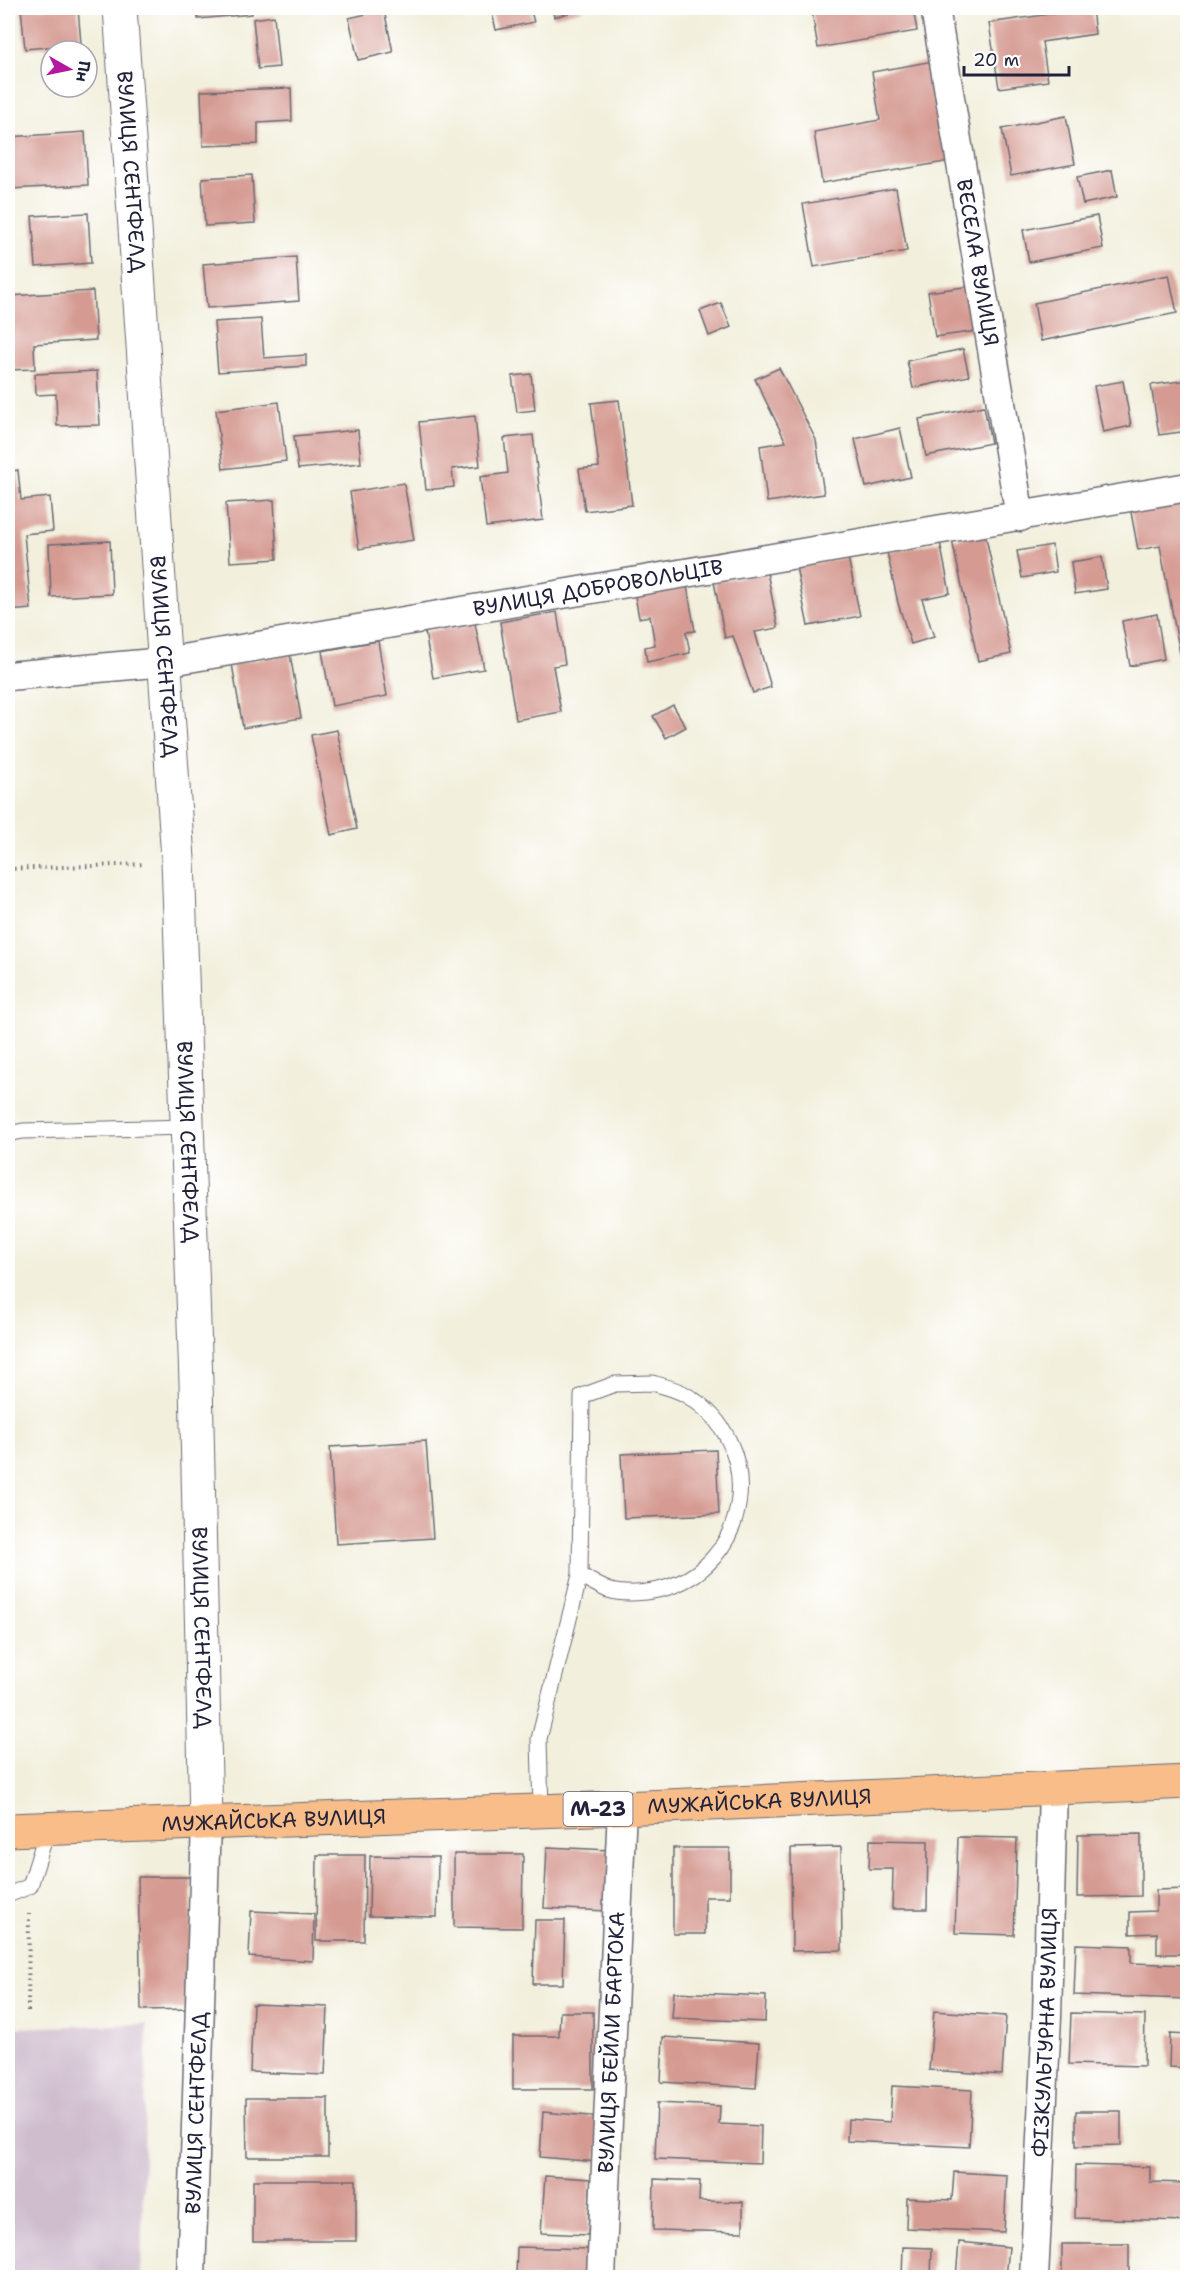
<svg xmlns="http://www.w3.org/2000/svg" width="1195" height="2285" viewBox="0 0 1195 2285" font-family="'Shantell Sans',sans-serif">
<rect width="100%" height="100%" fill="#fff"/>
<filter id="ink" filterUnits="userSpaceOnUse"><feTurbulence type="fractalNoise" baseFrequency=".0167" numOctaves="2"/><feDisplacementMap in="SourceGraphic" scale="12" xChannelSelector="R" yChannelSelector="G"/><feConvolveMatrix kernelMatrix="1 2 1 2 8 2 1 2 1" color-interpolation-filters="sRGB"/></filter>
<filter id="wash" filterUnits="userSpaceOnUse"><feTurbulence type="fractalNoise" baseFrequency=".008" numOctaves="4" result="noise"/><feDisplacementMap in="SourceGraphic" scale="24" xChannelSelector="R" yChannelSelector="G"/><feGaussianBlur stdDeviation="1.35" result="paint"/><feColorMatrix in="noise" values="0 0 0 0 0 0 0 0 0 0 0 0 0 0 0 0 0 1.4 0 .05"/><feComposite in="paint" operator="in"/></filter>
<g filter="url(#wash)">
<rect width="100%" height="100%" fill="#f2efdc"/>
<polygon fill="#cfbdce" points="147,2024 141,2277 8,2277 8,2028"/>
<g id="blocks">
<g fill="#d59b93">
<polygon points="21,8 78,8 81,44 25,49"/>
<polygon points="197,8 251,8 252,14 198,19"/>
<polygon points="491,8 530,8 534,22 496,30"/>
<polygon points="552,8 582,8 582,10 554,17"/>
<polygon points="835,8 913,8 917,31 818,48 812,12"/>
<polygon points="1092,8 1095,34 1042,42 1048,81 999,88 989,23"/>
<polygon points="384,10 393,52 358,60 349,18"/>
<polygon points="274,16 279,67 258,69 253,19"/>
<polygon points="933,61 951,161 822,183 814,132 880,120 872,72"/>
<polygon points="291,88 292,121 258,123 258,144 203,146 201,91"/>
<polygon points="1066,116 1075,164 1011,176 1002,129"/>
<polygon points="85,132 88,185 9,189 8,137"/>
<polygon points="1112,170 1117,197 1083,204 1077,177"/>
<polygon points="252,175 255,223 205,226 202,178"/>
<polygon points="896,188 907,251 814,267 803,204"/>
<polygon points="88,213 91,263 36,267 32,216"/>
<polygon points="1097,216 1103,248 1029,262 1023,230"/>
<polygon points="296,257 299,301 207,308 203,264"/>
<polygon points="1169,275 1177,313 1041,341 1034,303"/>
<polygon points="971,286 977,331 935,337 928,292"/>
<polygon points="93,291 96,340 34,344 35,369 8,370 8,296"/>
<polygon points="721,303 731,327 709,336 700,311"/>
<polygon points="261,319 264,358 306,355 306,366 218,372 214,322"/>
<polygon points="963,349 969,376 913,388 907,361"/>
<polygon points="779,368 816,440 824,494 767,502 760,446 786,442 755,379"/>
<polygon points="97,371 100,425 57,426 56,394 36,395 35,374"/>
<polygon points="531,374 535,410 517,412 512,376"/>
<polygon points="1188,380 1188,431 1159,435 1151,385"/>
<polygon points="1123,381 1131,426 1103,432 1094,386"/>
<polygon points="619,400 632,505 585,511 579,469 599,467 591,403"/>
<polygon points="279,402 286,461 223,469 216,410"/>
<polygon points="984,406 991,443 926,456 919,419"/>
<polygon points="475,416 480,466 452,469 454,487 426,490 419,422"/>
<polygon points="900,428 911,477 866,487 855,439"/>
<polygon points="358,430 361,463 298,469 294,436"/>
<polygon points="533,435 543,520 486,527 480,477 508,473 504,438"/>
<polygon points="18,470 21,500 50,497 53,531 24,534 31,609 8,611 8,472"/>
<polygon points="404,483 414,540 359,549 350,492"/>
<polygon points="1188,496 1188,669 1183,670 1160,546 1138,550 1130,507"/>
<polygon points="274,500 277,559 230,562 226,503"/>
<polygon points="985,533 1011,654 978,661 952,540"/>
<polygon points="110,541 112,594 51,597 49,544"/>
<polygon points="940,542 950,593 922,599 934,637 911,644 898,603 887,552"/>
<polygon points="1052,545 1056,572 1022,578 1017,551"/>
<polygon points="848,557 860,616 808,626 796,567"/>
<polygon points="1102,557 1107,589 1075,594 1071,562"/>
<polygon points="767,572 778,628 755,632 771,687 753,693 733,636 725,638 714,582"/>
<polygon points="687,586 695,631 686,632 690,653 647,662 645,647 655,645 650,616 639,618 635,596"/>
<polygon points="557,612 565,664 553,666 561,712 516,720 500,622"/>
<polygon points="1157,614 1164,659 1130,666 1122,621"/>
<polygon points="475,623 484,669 433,678 425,632"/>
<polygon points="378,641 387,696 332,706 322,651"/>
<polygon points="290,654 301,718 243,728 232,664"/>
<polygon points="673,705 686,727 666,738 653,716"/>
<polygon points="337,730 357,829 331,835 311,735"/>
<polygon points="426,1441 433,1538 336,1544 330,1447"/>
<polygon points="716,1450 719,1514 624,1518 621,1454"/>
<polygon points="1141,1834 1141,1896 1077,1897 1078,1835"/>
<polygon points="958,1837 1017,1838 1014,1935 955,1933"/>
<polygon points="870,1840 928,1841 927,1909 892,1909 893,1869 869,1869"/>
<polygon points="547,1847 610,1850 607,1911 544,1908"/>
<polygon points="841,1847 842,1950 792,1951 791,1848"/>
<polygon points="673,1848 730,1848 730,1897 705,1897 705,1934 673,1934"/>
<polygon points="454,1854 523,1854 522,1928 454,1927"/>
<polygon points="317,1855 365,1855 364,1941 316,1941"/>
<polygon points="370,1856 438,1857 437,1917 369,1916"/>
<polygon points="138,1877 191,1877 193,2009 141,2010"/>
<polygon points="1188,1889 1188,1954 1157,1954 1157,1933 1130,1934 1130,1912 1156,1911 1156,1890"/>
<polygon points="251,1911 314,1914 313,1961 249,1957"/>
<polygon points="535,1920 565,1920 563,1984 533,1984"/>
<polygon points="1076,1944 1131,1946 1131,1963 1188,1965 1188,1999 1074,1995"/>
<polygon points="674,1992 766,1996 765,2022 672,2018"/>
<polygon points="253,2004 328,2007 325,2075 250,2072"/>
<polygon points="934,2011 1006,2016 1002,2075 929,2070"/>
<polygon points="560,2012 593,2012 593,2089 513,2089 513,2036 559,2036"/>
<polygon points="1071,2013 1145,2015 1144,2066 1069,2064"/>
<polygon points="1170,2034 1188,2035 1188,2068 1169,2067"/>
<polygon points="663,2037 759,2043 756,2088 661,2082"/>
<polygon points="892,2086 972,2090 969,2147 847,2141 848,2119 890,2122"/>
<polygon points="246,2098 328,2098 328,2157 247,2157"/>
<polygon points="657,2103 720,2106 719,2124 761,2126 760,2163 655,2159"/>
<polygon points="1076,2111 1121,2111 1121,2145 1076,2146"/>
<polygon points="543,2112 601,2117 597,2162 540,2157"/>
<polygon points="1076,2165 1150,2167 1150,2182 1187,2183 1187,2221 1075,2218"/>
<polygon points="954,2172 1007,2175 1004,2232 906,2228 907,2198 952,2200"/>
<polygon points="545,2176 591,2179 588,2235 541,2233"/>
<polygon points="654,2179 700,2181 699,2201 743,2202 743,2232 653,2230"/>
<rect x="253" y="2180" width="103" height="61"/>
<polygon points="959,2242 1009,2247 1006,2278 956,2278"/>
<polygon points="1062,2244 1129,2244 1129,2275 1156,2275 1156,2278 1062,2278"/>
<polygon points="517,2247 589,2249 588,2278 516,2278"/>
<polygon points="903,2247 932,2248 931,2278 902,2278"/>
</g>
</g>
</g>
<g filter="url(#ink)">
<use href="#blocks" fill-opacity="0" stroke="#6b6a73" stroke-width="1.5"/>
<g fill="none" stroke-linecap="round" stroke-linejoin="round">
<defs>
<g id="service">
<polyline points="8,1134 23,1131 189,1127"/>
<path d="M652,1383C663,1386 676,1389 686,1395C769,1443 752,1569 658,1590C643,1593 623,1595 608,1590C598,1586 589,1580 580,1575L582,1396L615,1384Z"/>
<polyline points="541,1811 539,1739 580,1575"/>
<polyline points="8,1895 30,1886 48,1828"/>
</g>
<g id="minor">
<path id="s1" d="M935,8L1020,517"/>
<path id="s2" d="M8,676L165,662L1188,487"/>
<path id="s3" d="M191,2278L206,1822"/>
<path id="s4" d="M601,2278L622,1808"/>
<path id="s5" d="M1034,2278L1047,2017L1053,1787"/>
</g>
<g id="tertiary">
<path id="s6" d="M120,8L178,859L196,1382L206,1822"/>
</g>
<g id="trunk">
<path id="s7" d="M8,1830L622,1808L1188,1782"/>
</g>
</defs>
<use href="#service" stroke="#6b6a73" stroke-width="17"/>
<use href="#minor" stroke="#6b6a73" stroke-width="31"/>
<use href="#tertiary" stroke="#6b6a73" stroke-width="35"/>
<use href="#trunk" stroke="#6b6a73" stroke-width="35"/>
<g stroke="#6b6a73" stroke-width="4" stroke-dasharray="1.5 4.5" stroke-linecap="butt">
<polyline points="8,869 145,864"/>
<polyline points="28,2011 29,1914"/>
</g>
<use href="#service" stroke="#fff" stroke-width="15"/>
<use href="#minor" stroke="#fff" stroke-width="28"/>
<use href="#tertiary" stroke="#fff" stroke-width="33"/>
<use href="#trunk" stroke="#f8bd88" stroke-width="33"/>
</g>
</g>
<g text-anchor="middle" stroke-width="4.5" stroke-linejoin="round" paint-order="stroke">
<rect fill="#fff" stroke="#646476" stroke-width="1.5" x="563.5" y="1792" width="69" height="34" rx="4.5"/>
<g font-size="20" font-weight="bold" fill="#22223b">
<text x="598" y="1816">М-23</text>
</g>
<g font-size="21" fill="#22223b" stroke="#fff">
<text dy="7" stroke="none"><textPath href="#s6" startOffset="164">ВУЛИЦЯ СЕНТФЕЛД</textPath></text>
<text dy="7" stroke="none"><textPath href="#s1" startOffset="258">ВЕСЕЛА ВУЛИЦЯ</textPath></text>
<text dy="7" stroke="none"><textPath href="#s2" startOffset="597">ВУЛИЦЯ ДОБРОВОЛЬЦІВ</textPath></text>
<text dy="7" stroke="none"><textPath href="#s6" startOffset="650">ВУЛИЦЯ СЕНТФЕЛД</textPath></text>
<text dy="7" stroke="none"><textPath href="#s6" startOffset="1136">ВУЛИЦЯ СЕНТФЕЛД</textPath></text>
<text dy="7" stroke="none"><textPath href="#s6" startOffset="1622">ВУЛИЦЯ СЕНТФЕЛД</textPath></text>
<text dy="7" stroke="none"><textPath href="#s7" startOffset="752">МУЖАЙСЬКА ВУЛИЦЯ</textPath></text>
<text dy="7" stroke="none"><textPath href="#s7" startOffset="266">МУЖАЙСЬКА ВУЛИЦЯ</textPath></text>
<text dy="7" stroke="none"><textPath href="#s5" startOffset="246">ФІЗКУЛЬТУРНА ВУЛИЦЯ</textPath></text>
<text dy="7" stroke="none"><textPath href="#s4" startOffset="236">ВУЛИЦЯ БЕЙЛИ БАРТОКА</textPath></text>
<text dy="7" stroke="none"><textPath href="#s3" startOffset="165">ВУЛИЦЯ СЕНТФЕЛД</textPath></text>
</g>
</g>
<rect width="1195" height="2285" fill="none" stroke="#fff" stroke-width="30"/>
<g transform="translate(69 69) rotate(99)"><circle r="28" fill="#ffffff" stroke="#a7a7b1" stroke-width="1.5"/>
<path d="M0-4.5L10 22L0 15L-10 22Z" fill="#b5179e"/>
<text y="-9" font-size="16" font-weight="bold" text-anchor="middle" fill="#22223b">Пн</text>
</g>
<path d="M964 66v9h105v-9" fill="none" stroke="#22223b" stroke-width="3"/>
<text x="973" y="66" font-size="18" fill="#22223b" stroke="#ffffff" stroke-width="4.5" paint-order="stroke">20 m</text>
</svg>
